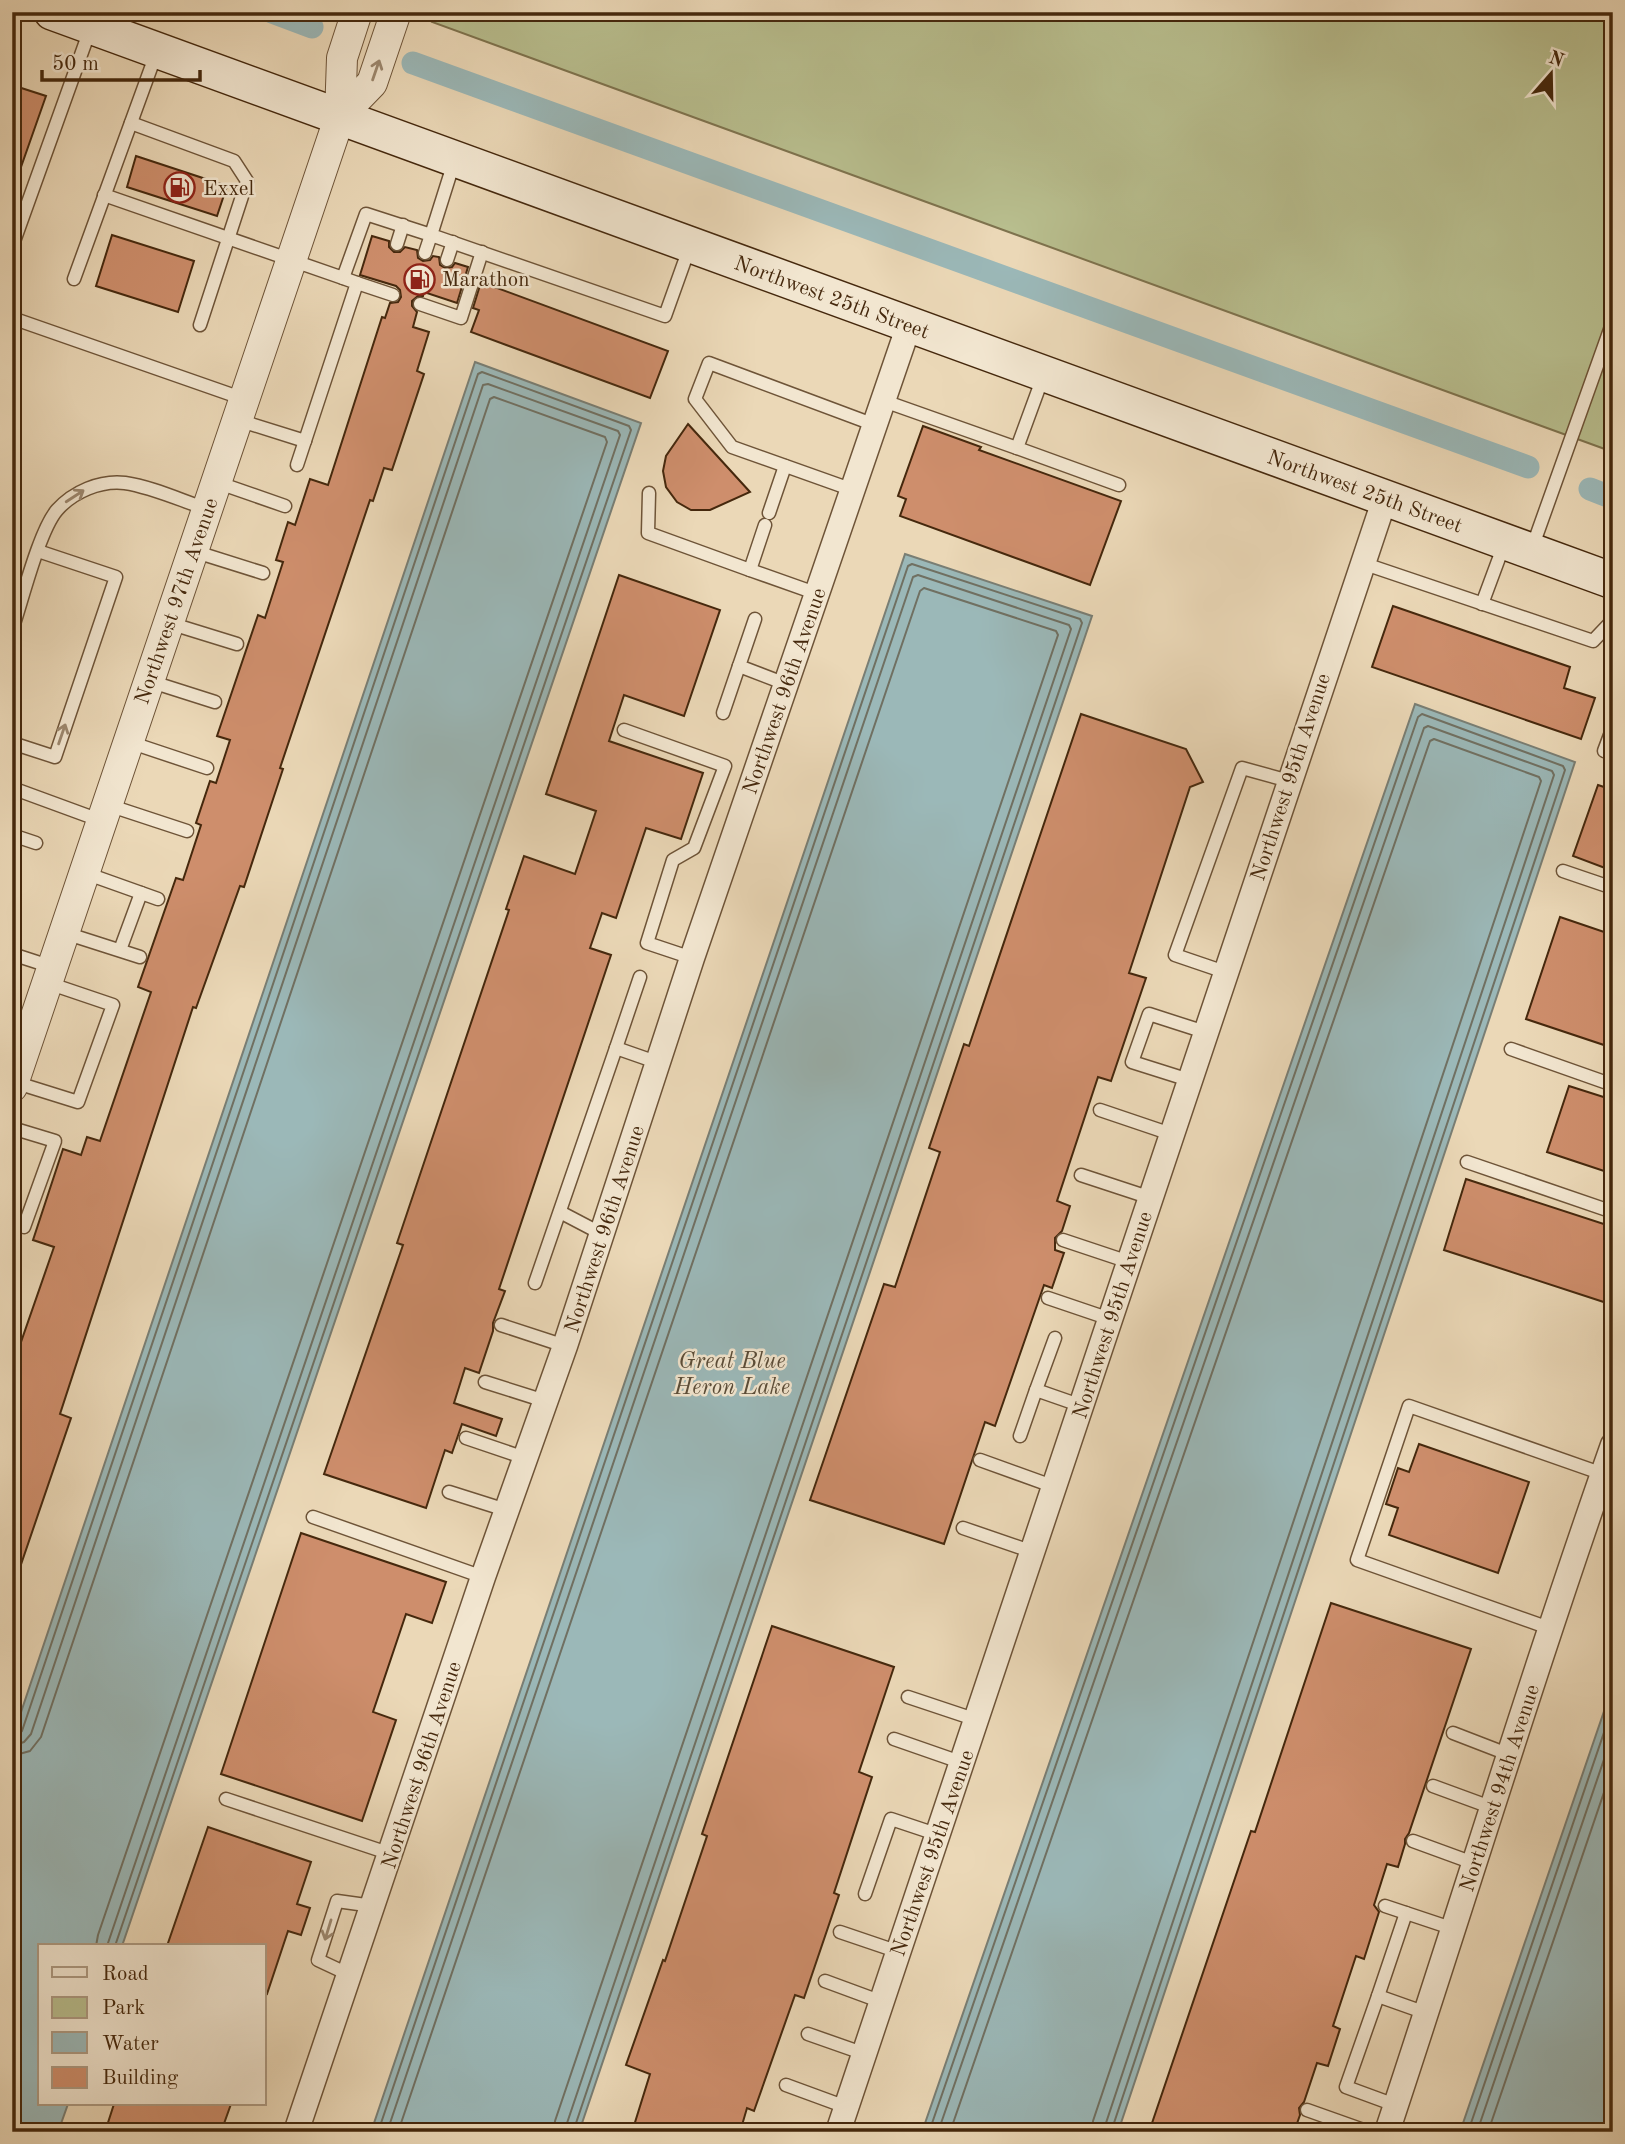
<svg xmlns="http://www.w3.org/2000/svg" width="1625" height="2144" viewBox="0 0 1625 2144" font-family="'Old Standard TT',serif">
<rect width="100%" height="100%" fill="#ebd8b7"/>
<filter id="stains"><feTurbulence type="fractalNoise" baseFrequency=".00286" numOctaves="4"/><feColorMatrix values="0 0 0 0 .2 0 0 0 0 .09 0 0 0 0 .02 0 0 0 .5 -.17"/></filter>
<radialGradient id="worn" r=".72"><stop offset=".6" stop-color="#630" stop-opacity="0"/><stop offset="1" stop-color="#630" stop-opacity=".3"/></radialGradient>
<polygon fill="#b8be8e" stroke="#7e734e" stroke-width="2" points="435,12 1613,12 1613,452 432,22"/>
<g fill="#9bb8b8" stroke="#797e74" stroke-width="2">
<polygon points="475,362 641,423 122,1946 40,1946 40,2104 68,2104 58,2132 12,2132 12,1739"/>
<polygon points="905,554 1092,616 579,2132 371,2132"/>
<polygon points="1415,704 1575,762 1118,2132 922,2132"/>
<polygon points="1613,1685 1613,2132 1460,2132"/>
</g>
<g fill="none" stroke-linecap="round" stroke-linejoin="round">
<g stroke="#707062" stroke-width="2">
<polyline points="12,1737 18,1736 22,1731 478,374 482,372 629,426 631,430 115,1946"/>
<polyline points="12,1746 24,1742 31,1734 483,385 488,384 618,431 620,435 107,1946"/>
<polyline points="12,1756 30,1751 41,1737 490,399 494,397 605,437 607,442 98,1935 96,1946"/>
<polyline points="378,2132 908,566 912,564 1080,619 1082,623 573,2132"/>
<polyline points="387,2132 913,577 918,575 1069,625 1071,629 564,2132"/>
<polyline points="398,2132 920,591 924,588 1056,631 1058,635 555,2121 554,2132"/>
<polyline points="929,2132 1418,717 1422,714 1563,766 1565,770 1111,2132"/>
<polyline points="938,2132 1424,728 1428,726 1552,771 1554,775 1103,2132"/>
<polyline points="950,2132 1430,741 1434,739 1539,777 1541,781 1093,2121 1092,2132"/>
<polyline points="1468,2132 1613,1706"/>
<polyline points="1477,2132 1613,1733"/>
<polyline points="1488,2132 1613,1766"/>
</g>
<g stroke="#9bb8b8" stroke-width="23">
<polyline points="272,12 312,27"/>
<polyline points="413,63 1528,467"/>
<polyline points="1590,489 1613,498"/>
</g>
</g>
<g fill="#ce8e6c" stroke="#45280d" stroke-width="2">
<polygon points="12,85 46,96 15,184 12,184"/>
<polygon points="136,156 227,186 217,216 127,187"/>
<polygon points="112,235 194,261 178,312 96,286"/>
<polygon points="372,236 389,241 389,247 394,252 400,252 405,247 417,250 418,258 423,261 430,260 433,256 439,257 440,265 445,268 452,267 455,263 468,267 457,303 424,292 423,296 418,296 412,301 412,306 417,312 413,327 429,332 417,371 424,374 392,470 384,468 373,501 370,500 280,768 283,769 244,887 240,886 196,1008 193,1007 60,1414 71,1418 15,1582 12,1581 12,1368 54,1247 33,1240 63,1149 81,1155 87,1137 100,1141 151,992 138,987 176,878 183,880 201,825 196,823 210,781 216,783 230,740 217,736 258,615 265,618 283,562 276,560 288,522 295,525 310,479 328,485 382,317 385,318 390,303 398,302 401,297 400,290 396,286 360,275"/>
<polygon points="481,282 668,351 650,398 471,332 479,310 473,308"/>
<polygon points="688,424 750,492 710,510 691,510 677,502 666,487 663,471 666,456"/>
<polygon points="923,426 981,447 979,450 1121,501 1090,585 900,516 906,499 898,496"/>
<polygon points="619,575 720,610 684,716 624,695 609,741 703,773 681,839 646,828 616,918 602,913 590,948 611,955 499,1289 505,1291 493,1323 493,1331 479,1373 465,1368 454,1403 502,1419 496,1436 462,1424 452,1453 445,1450 426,1508 324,1474 403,1245 397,1243 509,910 506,909 524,856 575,874 596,811 546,794"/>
<polygon points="1393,606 1570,667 1564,688 1595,698 1581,739 1372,667"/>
<polygon points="1081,714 1186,749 1203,782 1190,787 1129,973 1146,978 1111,1081 1098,1077 1057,1201 1070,1206 1062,1231 1055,1238 1055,1250 1064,1253 1052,1288 1044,1285 995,1426 985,1422 944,1544 810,1500 884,1284 895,1287 940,1152 929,1148 964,1044 969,1046"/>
<polygon points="1598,785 1613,790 1613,871 1573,856"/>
<polygon points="1560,917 1613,935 1613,1048 1526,1019"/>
<polygon points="1569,1086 1613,1100 1613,1154 1607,1172 1547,1152"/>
<polygon points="1466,1179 1613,1227 1613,1305 1444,1250"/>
<polygon points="1419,1444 1529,1482 1498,1573 1389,1535 1398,1508 1386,1504 1398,1468 1409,1472"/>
<polygon points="301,1533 446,1582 432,1623 406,1614 373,1712 396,1720 362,1821 221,1774"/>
<polygon points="1331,1603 1471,1649 1409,1833 1405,1839 1405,1844 1398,1867 1387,1864 1374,1905 1379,1912 1364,1959 1356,1956 1333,2026 1340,2029 1328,2066 1317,2063 1304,2102 1299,2108 1300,2115 1294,2132 1149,2132 1251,1831 1255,1832"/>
<polygon points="772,1626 894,1667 859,1772 872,1777 834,1893 839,1895 804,1998 795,1995 754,2111 747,2108 740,2132 715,2132 690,2124 689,2132 632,2132 650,2074 626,2065 663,1960 665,1961 707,1836 702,1834"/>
<polygon points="208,1827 311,1862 297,1904 310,1908 301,1935 288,1931 267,1994 264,1993 264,1946 167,1946"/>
<polygon points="114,2104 231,2104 221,2132 105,2132"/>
</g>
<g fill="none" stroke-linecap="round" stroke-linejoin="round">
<defs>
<g id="service">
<polyline points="131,123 234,161 247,181 200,325"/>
<polyline points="455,159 431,235 665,316 690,246"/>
<polyline points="104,195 343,278 366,214 431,235 425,253"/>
<polyline points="397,244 403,225"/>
<polyline points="12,247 91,27"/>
<polyline points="447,260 453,242"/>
<polyline points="74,279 156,54"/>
<polyline points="357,283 393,295"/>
<polyline points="420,304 461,318 482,252"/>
<polyline points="12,318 244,399"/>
<polyline points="1043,377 1017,448 1119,485"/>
<polyline points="884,401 1017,448"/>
<polyline points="238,420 305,441"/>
<polyline points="297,465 357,283 343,278"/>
<polyline points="216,482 285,506"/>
<polyline points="853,490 732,447 695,399 709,363 875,425"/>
<polyline points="649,493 648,533 750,570"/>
<polyline points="769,513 785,466"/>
<polyline points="765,525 750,570 818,594"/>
<polyline points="1532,548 1613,321"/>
<polyline points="193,551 263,573"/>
<polyline points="1362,563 1593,641 1613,620"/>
<polyline points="1482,604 1505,542"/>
<polyline points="755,619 739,666 786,684"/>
<polyline points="169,623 237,644"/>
<path d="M12,630C22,601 39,531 57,510C73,492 100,480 125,483C152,487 180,500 207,509"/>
<polyline points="149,681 215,702"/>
<polyline points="723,713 739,666"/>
<polyline points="1613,727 1604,751 1613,754"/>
<polyline points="624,730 725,766 694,848 673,860 647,943 692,958"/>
<polyline points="129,742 207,768"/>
<polyline points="12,743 55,757 116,577 38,551"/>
<polyline points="12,788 102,821"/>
<polyline points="108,805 187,831"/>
<polyline points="12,835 36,843"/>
<polyline points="1563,871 1613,888"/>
<polyline points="85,873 158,899"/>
<polyline points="65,933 140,957"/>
<polyline points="120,950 141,893"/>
<polyline points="12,954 52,967"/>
<polyline points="1225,972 1175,955 1242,768 1289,781"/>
<polyline points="640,977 616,1048 659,1063"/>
<polyline points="1511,1049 1613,1085"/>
<polyline points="1189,1080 1132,1062 1149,1014 1205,1032"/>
<polyline points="14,1082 78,1102 113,1005 48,983"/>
<polyline points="1100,1110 1171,1134"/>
<polyline points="12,1128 55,1141 24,1227 12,1223"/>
<polyline points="1467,1162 1613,1212"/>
<polyline points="1081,1175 1151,1198"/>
<polyline points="560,1212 602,1234"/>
<polyline points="1063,1240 1129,1262"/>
<polyline points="12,1281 12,1285"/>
<polyline points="535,1283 616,1048"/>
<polyline points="1048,1298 1110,1319"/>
<polyline points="501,1325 565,1346"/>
<polyline points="1055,1338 1036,1390 1082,1406"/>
<polyline points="485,1382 545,1401"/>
<polyline points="1020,1436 1036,1390"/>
<polyline points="466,1438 525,1458"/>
<polyline points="980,1460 1055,1487"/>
<polyline points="449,1492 506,1510"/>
<polyline points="313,1517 483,1577"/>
<polyline points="963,1528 1033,1552"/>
<polyline points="1549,1628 1357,1560 1409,1406 1603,1474"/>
<polyline points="908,1697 977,1720"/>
<polyline points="1453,1733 1510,1755"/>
<polyline points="894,1739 963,1763"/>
<polyline points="1433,1786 1493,1808"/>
<polyline points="226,1799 391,1854"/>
<polyline points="1413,1841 1476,1864"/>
<polyline points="865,1894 891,1819 939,1835"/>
<polyline points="1385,1906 1454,1929"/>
<polyline points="1406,1913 1378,1996 1426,2013"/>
<polyline points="840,1932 899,1952"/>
<polyline points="350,1975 318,1960 337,1901 373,1906"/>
<polyline points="825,1981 882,2002"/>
<polyline points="1378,1996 1346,2087 1395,2105"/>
<polyline points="808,2034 865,2054"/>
<polyline points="786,2085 846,2107"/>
<polyline points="1307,2110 1369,2132"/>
</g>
<g id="minor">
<polyline points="296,2132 483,1577 565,1346 692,958 909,325"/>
<polyline points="838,2132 1385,498"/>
<path d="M1387,2132C1463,1903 1533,1672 1613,1445"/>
</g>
<g id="tertiary">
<polyline points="340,116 372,83 396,12"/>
<polyline points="12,1087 340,116 342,58 357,12"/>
</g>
<polyline id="secondary" points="52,12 1613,581"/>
</defs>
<use href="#service" stroke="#6e5438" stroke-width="15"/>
<use href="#minor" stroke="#6e5438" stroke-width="27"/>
<use href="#tertiary" stroke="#6e5438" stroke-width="32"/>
<use href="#secondary" stroke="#45280d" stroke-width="38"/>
<use href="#service" stroke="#f2e6d0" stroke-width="12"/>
<use href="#minor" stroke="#f2e6d0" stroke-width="24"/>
<use href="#tertiary" stroke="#f2e6d0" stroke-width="30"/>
<use href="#secondary" stroke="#f2e6d0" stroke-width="35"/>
</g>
<defs><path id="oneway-shaft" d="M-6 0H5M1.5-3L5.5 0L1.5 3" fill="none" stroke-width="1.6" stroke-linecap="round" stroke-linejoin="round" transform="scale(1.75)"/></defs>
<g stroke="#9c876e">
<use href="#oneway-shaft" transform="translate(376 70) rotate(-71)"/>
<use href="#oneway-shaft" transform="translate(75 496) rotate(-33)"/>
<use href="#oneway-shaft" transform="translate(62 734) rotate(-71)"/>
<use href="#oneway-shaft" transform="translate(328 1930) rotate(107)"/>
</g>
<defs>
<symbol id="fuel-ring" viewBox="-11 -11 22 22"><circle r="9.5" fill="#f2e6d0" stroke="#8f2418" stroke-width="1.5"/><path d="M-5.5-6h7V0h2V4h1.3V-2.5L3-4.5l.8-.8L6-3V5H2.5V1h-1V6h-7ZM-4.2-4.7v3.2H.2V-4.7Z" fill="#8f2418"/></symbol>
</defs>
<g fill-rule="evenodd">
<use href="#fuel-ring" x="162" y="170" width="35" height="35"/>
<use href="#fuel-ring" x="402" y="262" width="35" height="35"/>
</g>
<g text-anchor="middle" stroke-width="5" stroke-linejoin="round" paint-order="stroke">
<g font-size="21" fill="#45280d" stroke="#f2e6d0" text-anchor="start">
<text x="203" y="195">Exxel</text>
<text x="442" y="286">Marathon</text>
</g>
<g font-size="21" fill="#45280d" stroke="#f2e6d0">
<text transform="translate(832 297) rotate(20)" y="7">Northwest 25th Street</text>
<text transform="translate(1365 491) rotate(20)" y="7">Northwest 25th Street</text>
<text transform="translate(176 601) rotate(-71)" y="7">Northwest 97th Avenue</text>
<text transform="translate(784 691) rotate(-71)" y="7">Northwest 96th Avenue</text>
<text transform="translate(1290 777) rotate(-72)" y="7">Northwest 95th Avenue</text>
<text transform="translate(604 1229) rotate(-72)" y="7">Northwest 96th Avenue</text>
<text transform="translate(1112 1315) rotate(-72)" y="7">Northwest 95th Avenue</text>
<text transform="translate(421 1765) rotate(-72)" y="7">Northwest 96th Avenue</text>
<text transform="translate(1499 1788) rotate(-72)" y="7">Northwest 94th Avenue</text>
<text transform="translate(932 1853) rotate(-71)" y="7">Northwest 95th Avenue</text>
</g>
<g font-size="23" font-style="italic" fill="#5a4c38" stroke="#f2e6d0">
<text x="732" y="1368">Great Blue<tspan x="732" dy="26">Heron Lake</tspan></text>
</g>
</g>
<rect width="1625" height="2144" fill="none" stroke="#ebd8b7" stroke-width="42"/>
<rect x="14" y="14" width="1597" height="2116" fill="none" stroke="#45280d" stroke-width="3.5"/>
<rect x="21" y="21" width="1583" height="2102" fill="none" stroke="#45280d" stroke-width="2"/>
<rect x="38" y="1944" width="228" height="161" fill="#f2e6d0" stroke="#ad9a82" stroke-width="2"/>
<rect x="52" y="1967" width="35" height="10" fill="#f2e6d0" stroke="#ad9a82" stroke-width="2"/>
<text x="102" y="1980" font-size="21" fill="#45280d">Road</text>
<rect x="52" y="1997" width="35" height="21" fill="#b8be8e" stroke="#ad9a82" stroke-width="2"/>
<text x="102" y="2014" font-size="21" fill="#45280d">Park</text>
<rect x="52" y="2032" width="35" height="21" fill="#9bb8b8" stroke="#ad9a82" stroke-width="2"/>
<text x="102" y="2050" font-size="21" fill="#45280d">Water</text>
<rect x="52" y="2067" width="35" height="21" fill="#ce8e6c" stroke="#ad9a82" stroke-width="2"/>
<text x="102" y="2084" font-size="21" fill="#45280d">Building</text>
<g transform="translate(1551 74) rotate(20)" stroke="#f2e6d0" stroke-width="5" paint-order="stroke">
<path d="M0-5L12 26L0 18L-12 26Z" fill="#45280d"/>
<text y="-10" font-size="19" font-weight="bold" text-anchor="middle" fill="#45280d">N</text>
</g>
<path d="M42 70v10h158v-10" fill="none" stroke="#45280d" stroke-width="3.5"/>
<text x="52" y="70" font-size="21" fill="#45280d" stroke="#f2e6d0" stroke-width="5" paint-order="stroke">50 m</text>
<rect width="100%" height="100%" filter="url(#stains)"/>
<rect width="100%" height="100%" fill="url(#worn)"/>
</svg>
